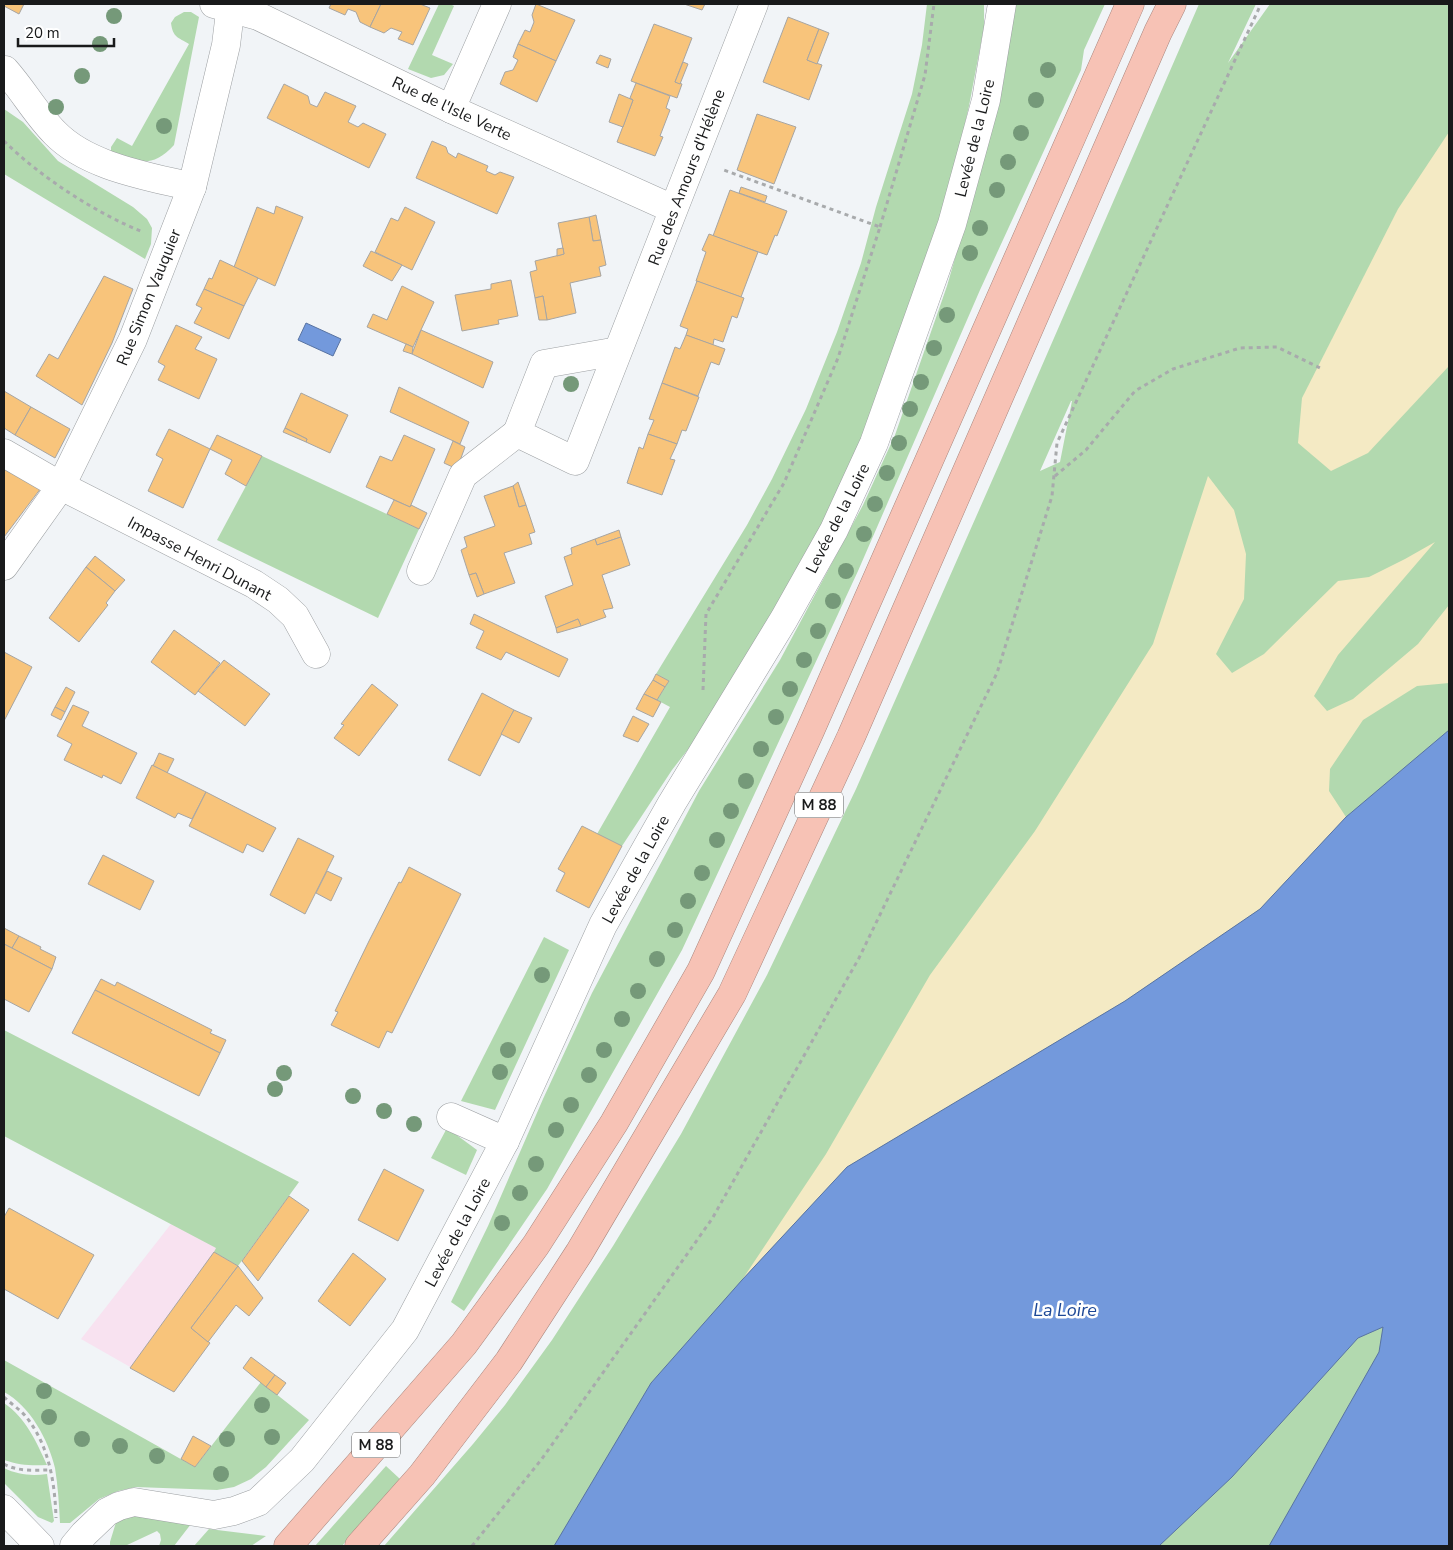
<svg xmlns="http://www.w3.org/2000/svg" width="1453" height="1550" viewBox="0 0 1453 1550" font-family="'Nunito Sans',sans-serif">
<rect width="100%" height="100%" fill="#f1f4f7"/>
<polygon fill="#f8e2f0" points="171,1224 217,1248 214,1252 208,1342 210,1343 174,1392 81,1339"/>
<g fill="#b2d9af" fill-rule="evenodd">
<polygon points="439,4 450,4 454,6 432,55 453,64 444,75 431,78 408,69"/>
<polygon points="927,4 984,4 984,27 969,106 952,180 882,395 831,517 714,716 672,770 622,846 597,834 670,707 657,700 669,681 656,674 747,525 772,479 806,409 837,332 861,263 876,207 912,94 922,45"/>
<polygon points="1014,4 1105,4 1084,50 1081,70 980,290 858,571 682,950 547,1189 464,1311 451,1302 488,1226 543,1099 592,993 699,791 780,660 863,505 895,435 947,286 969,210 1004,79"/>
<path d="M1199,4H1256L1228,63L1270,4H1449V1546H384L473,1444L505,1405L552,1340L613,1246L681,1134L767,975L856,789L998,467ZM1072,401L1060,462L1040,471L1071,401Z"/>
<path d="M184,12H191L199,17L174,145C152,169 138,162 111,153V147L117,138L132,146L189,44C178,37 173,38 171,23L175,17Z"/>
<polygon points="4,109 23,122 58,161 133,207 147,219 152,228 151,244 145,259 4,174"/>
<polygon points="262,456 419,529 378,618 217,540"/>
<polygon points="544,937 569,950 495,1110 461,1101"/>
<polygon points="4,1030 299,1182 238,1266 214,1252 216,1248 4,1136"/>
<polygon points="447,1128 477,1150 466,1175 431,1158"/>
<path d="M4,1360L195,1467L261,1382L309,1420L266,1467L251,1479L234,1487L217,1490L136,1487L118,1491L99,1499L70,1523H60C59,1505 58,1486 55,1468C48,1439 30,1406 4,1392Z"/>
<path d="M4,1403C26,1418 36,1441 47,1465C31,1466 19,1465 4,1460Z"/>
<polygon points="386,1466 400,1479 342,1546 315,1546"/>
<path d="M4,1468C18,1475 32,1476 47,1474L54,1521L52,1523L38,1517L4,1483Z"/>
<polygon points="142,1515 191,1524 174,1546 159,1546 161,1540 160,1534 157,1531 125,1546 110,1546 110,1542 117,1519 127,1516"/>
<polygon points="209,1529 266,1536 251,1546 194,1546"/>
</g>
<g fill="#f4eac4">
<polygon points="1449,132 1449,366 1368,453 1331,471 1298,443 1302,398 1398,209"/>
<polygon points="1208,476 1234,510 1246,554 1244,599 1216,654 1232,673 1264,654 1338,581 1369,577 1405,559 1435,542 1338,655 1314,696 1327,711 1353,699 1418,644 1449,605 1449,683 1417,686 1363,720 1330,769 1329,791 1346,817 1260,909 1125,1001 847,1167 742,1280 826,1154 930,975 1035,831 1153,644"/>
</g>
<g fill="#7399dc" stroke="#5873a2">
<polygon points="306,323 341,339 333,356 298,340"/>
<polygon points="1449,730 1449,1546 1269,1546 1379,1352 1383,1327 1358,1338 1232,1477 1159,1546 554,1546 651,1383 742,1280 847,1167 1125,1001 1260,909 1346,817"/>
</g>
<g fill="#f8c47b" stroke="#a7a5a2">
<polygon points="4,4 24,4 19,14 4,6"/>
<polygon points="331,4 381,4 370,27 360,22 356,12 348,9 345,15 329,8"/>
<polygon points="381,4 420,4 430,8 413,45 398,39 402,32 391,28 384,33 370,27"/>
<polygon points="536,4 575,20 556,61 518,44 525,30 530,32 534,22 532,15"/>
<polygon points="684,4 705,4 702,10"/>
<polygon points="788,17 819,29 807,60 822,65 809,100 763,82"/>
<polygon points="654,24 692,38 675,82 682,84 677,98 631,81"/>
<polygon points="819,29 829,33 817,64 807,60"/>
<polygon points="518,44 556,61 537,102 500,84 505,72 513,70 518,60 513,57"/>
<polygon points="600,55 611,59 608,68 596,63"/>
<polygon points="683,62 688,64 680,84 675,82"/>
<polygon points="636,83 670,96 666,108 670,110 660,136 663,137 655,156 617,142 633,100 630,98"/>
<polygon points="284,84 308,96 310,104 317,107 325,92 356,106 348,122 358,127 363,123 386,134 369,168 267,118"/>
<polygon points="619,94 633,100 623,127 609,122"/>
<polygon points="757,114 796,127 774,184 737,170"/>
<polygon points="432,141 446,147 448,153 456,158 458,153 488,166 486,171 495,175 500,172 514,177 497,214 416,178"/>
<polygon points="741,187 767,196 765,202 739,193"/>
<polygon points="730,190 787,211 777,236 775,235 767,255 713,236"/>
<polygon points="276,206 303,217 275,286 234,267 257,207 274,214"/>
<polygon points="405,207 435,222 412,270 375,252 391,218 398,221"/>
<polygon points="596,215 601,240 593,241 589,217"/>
<polygon points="589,217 593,241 601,240 606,265 599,267 601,276 570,283 576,313 547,320 543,296 535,298 530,272 537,270 535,261 564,254 558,223"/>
<polygon points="709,234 758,252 741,297 696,281 706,252 702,250"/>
<polygon points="563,248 564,254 557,256 557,249"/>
<polygon points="371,251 402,265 392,281 363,266"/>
<polygon points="220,260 258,278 244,306 204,289 209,278 212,279"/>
<polygon points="104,276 133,289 112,343 82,405 36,376 49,354 58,359"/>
<polygon points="511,280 518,316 498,320 499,324 462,331 455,295 491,289 491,284"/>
<polygon points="697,281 744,298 737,318 732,316 723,342 714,339 713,345 686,335 688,329 680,326"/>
<polygon points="402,286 434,302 413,347 367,327 373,314 387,320"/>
<polygon points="204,289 244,306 229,339 194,323 202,308 196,305"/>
<polygon points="543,296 547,320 539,320 535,298"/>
<polygon points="176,325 202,337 195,349 217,359 199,399 158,380 165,366 158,362"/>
<polygon points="421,330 493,362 483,388 412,354"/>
<polygon points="686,335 725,349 719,365 711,362 698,396 662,383 675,347 680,349"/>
<polygon points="406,344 413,347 412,354 403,351"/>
<polygon points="662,383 699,397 686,431 682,430 677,444 648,434 654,420 649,419"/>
<polygon points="399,387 469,422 460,444 390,412"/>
<polygon points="4,391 31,407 15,435 4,428"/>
<polygon points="301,393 348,415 330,453 306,442 307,439 285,428"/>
<polygon points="31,407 70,429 55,458 15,435"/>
<polygon points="285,428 307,439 306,442 283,432"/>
<polygon points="169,429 210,449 183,508 148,491 163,459 156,455"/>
<polygon points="648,434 677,444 670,459 675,460 662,495 627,483 639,447 643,449"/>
<polygon points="217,435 262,456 246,486 225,474 232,460 210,449"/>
<polygon points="404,435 435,449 410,507 366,487 380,456 392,461"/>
<polygon points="453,441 465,447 457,469 444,463"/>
<polygon points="4,467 41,488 4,537"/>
<polygon points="518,482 526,505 519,507 513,486"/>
<polygon points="513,486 519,507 526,505 535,532 529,534 532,544 504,553 515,583 484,594 476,573 469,575 461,550 467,547 464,537 495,526 484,496"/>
<polygon points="394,500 410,507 411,505 427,513 419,529 387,514"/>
<polygon points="619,530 621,537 597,545 595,539"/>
<polygon points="621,537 630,565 602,575 613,608 603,610 606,617 581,626 578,619 556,628 545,596 573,585 564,557 572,554 571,548 595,539 597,545"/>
<polygon points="95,556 125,580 115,591 86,567"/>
<polygon points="86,567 115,591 106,603 108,605 79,642 49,618"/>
<polygon points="476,573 484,594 477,597 469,575"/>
<polygon points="474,614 568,659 559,677 506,652 501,660 476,648 484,631 470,624"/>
<polygon points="578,619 581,626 557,633 556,628"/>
<polygon points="174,630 220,663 195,695 151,662"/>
<polygon points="4,652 32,667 4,721"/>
<polygon points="224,660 270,694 245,726 198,691"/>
<polygon points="656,674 669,681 665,687 653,680"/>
<polygon points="653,680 665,687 657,700 644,694"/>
<polygon points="372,684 398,705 359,756 334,738 344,725 341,724"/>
<polygon points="66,687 75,692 65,712 55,707"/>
<polygon points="482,693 514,710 480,776 448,760"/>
<polygon points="644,694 661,702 653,717 636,709"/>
<polygon points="73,705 89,712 82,726 137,753 121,784 103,775 102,778 64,760 72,744 57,736"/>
<polygon points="55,707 65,712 61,720 51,715"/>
<polygon points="514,710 532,718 519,743 501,734"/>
<polygon points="633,716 649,724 638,742 623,736"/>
<polygon points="159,753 174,759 167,773 153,766"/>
<polygon points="152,765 206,792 192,819 178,813 175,818 136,798"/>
<polygon points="206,792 276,828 263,852 247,844 243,853 189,826"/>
<polygon points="582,826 622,846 589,908 556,891 565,873 558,869"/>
<polygon points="298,838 334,856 305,914 270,895"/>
<polygon points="103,855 154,881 140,910 88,884"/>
<polygon points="409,867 461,894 392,1033 387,1031 379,1048 331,1025 338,1012 335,1011 369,941 399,882 401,883"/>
<polygon points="327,871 342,878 331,901 316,893"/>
<polygon points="4,928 19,936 12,948 4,944"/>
<polygon points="19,936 41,947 40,949 56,957 52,969 12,948"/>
<polygon points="4,944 52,969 29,1012 4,999"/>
<polygon points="101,979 115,986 117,982 212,1030 210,1033 226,1040 220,1053 95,990"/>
<polygon points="95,990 220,1053 199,1096 72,1033"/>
<polygon points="384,1169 424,1190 398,1241 358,1220"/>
<polygon points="289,1196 309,1210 258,1281 242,1261"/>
<polygon points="9,1208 94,1255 58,1319 4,1289 4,1217"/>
<polygon points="214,1252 238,1266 191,1328 210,1343 174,1392 130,1368"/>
<polygon points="353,1253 386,1279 350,1326 318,1301"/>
<polygon points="238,1266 263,1298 249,1316 236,1305 208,1342 191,1328"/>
<polygon points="251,1357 275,1375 266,1387 243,1368"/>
<polygon points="275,1375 286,1383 277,1395 266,1387"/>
<polygon points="193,1436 211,1446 195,1467 181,1459"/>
</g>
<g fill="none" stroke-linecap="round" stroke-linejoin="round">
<defs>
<g id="minor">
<polyline points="214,4 258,16 451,109 673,209"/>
<path d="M4,71L5,70C23,90 36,114 55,133C88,167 148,176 192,187"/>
<polyline points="451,109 497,4"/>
<polyline points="618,351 544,364 517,433 575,461 754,4"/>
<polyline points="4,453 61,486 254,584 278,600 295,616 316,654"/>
<polyline points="4,566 61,486 133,339 192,187 226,45 231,4"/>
<polyline points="421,571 463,475 517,433"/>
<polyline points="451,1117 505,1141"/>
<polyline points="4,1509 40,1546"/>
<polyline points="74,1546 84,1534 107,1512 119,1506 134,1502 214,1515 234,1511 258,1502 302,1460 405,1330 505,1141 603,925 672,803 784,619 834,530 874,443 952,224 986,100 1002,4"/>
</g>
<g id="highway">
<polyline points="288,1546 464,1344 536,1245 614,1123 701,971 810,731 1130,4"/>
<polyline points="359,1546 422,1475 509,1361 579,1253 732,994 851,737 1158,32 1172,4"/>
</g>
</defs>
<use href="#minor" stroke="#9da0a3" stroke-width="29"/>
<use href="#highway" stroke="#a9877f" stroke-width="29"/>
<g stroke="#a8aaac" stroke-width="3" stroke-dasharray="4 4" stroke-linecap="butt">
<path d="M4,141C39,176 97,214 143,232"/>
<polyline points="880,227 925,75 934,4"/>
<polyline points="1055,476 1086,450 1135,391 1173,369 1240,348 1277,347 1320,368"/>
<polyline points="703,690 706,614 784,483 838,358 880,227 721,169"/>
<path d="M4,1397C11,1404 21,1410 27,1418C49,1446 55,1483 56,1518"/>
<path d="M4,1464C18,1472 36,1470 51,1470"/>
<polyline points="472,1546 541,1460 712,1219 859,958 997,673 1052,496 1057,443 1261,4"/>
</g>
<use href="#minor" stroke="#fff" stroke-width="28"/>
<use href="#highway" stroke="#f7c2b5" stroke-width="28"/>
</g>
<g fill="#759979">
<circle cx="114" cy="16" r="8"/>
<circle cx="100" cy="44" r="8"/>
<circle cx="1048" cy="70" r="8"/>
<circle cx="82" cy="76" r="8"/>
<circle cx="1036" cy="100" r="8"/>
<circle cx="56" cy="107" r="8"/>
<circle cx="164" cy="126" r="8"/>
<circle cx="1021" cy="133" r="8"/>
<circle cx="1008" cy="162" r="8"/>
<circle cx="997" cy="190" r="8"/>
<circle cx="980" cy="228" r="8"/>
<circle cx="970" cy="253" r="8"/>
<circle cx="947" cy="315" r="8"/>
<circle cx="934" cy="348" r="8"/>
<circle cx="921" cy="382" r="8"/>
<circle cx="571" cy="384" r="8"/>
<circle cx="910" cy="409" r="8"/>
<circle cx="899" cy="443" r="8"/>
<circle cx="887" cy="473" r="8"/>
<circle cx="875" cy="504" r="8"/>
<circle cx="864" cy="534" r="8"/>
<circle cx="846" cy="571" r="8"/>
<circle cx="833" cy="601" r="8"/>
<circle cx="818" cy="631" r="8"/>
<circle cx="804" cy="660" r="8"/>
<circle cx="790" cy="689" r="8"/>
<circle cx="776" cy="717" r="8"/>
<circle cx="761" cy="749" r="8"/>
<circle cx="746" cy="781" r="8"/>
<circle cx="731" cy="811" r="8"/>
<circle cx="717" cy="840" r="8"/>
<circle cx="702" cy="873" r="8"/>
<circle cx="688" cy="901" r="8"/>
<circle cx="675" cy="930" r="8"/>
<circle cx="657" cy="959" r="8"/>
<circle cx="542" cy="975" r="8"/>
<circle cx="638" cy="991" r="8"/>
<circle cx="622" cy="1019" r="8"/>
<circle cx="508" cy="1050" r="8"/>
<circle cx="604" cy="1050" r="8"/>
<circle cx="500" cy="1072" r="8"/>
<circle cx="284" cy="1073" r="8"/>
<circle cx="589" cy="1075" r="8"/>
<circle cx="275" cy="1089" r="8"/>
<circle cx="353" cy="1096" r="8"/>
<circle cx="571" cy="1105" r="8"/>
<circle cx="384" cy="1111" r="8"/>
<circle cx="414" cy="1124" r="8"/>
<circle cx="556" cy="1130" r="8"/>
<circle cx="536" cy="1164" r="8"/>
<circle cx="520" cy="1193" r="8"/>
<circle cx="502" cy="1223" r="8"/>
<circle cx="44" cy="1391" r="8"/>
<circle cx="262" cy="1405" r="8"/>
<circle cx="49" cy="1417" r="8"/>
<circle cx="272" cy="1437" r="8"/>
<circle cx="82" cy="1439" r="8"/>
<circle cx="227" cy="1439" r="8"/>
<circle cx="120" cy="1446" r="8"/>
<circle cx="157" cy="1456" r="8"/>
<circle cx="221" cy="1474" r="8"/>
</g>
<g text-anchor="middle" stroke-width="5" stroke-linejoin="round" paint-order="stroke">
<g fill="#fff" stroke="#5e5f5f" stroke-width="1">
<rect x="795" y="792.5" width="48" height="25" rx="4"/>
<rect x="352" y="1432.5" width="48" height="25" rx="4"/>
</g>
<g font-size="15" font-weight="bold" fill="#191a1b">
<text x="819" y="810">M 88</text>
<text x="376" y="1450">M 88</text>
</g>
<g font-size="16" fill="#191a1b" stroke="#fff">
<text transform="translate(452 108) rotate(25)" y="6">Rue de l'Isle Verte</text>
<text transform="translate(974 138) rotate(-76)" y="6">Levée de la Loire</text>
<text transform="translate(686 177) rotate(-69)" y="6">Rue des Amours d'Hélène</text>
<text transform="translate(148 297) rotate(-68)" y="6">Rue Simon Vauquier</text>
<text transform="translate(837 518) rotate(-63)" y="6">Levée de la Loire</text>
<text transform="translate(200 558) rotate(28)" y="6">Impasse Henri Dunant</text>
<text transform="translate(635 869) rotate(-61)" y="6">Levée de la Loire</text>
<text transform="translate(457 1232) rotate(-62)" y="6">Levée de la Loire</text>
</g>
<g font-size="18" font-style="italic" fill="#1d4897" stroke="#fff">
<text x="1065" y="1316">La Loire</text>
</g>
</g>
<rect width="1453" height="1550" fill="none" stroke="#191a1b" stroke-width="10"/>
<path d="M18 38v8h96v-8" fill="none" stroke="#191a1b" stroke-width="2.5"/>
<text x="25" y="38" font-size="15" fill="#191a1b" stroke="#ffffff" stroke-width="4" paint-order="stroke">20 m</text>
</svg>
